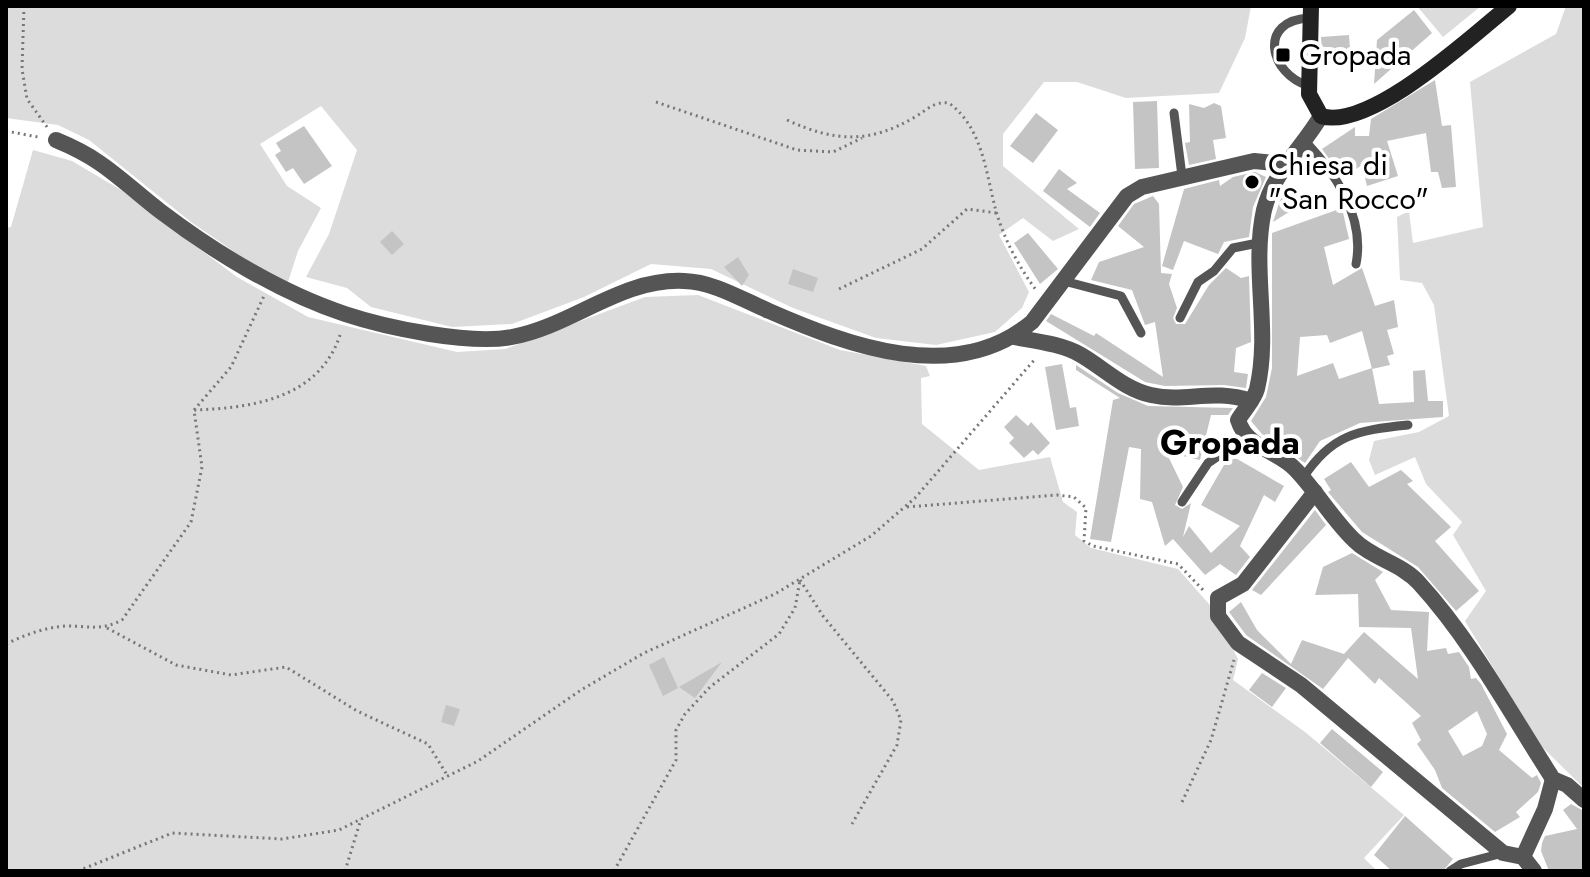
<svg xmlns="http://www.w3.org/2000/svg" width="1590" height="877" viewBox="0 0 1590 877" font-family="Jost,sans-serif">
<rect width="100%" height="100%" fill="#fff"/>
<g fill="#dcdcdc">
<polygon points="6,6 1251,6 1245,38 1219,93 1126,98 1077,82 1044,82 1003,134 1003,166 1079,229 1053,241 1023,218 999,235 1029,292 1022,308 995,332 936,345 876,338 793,308 711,269 651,264 584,297 512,324 452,327 371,307 347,288 306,277 329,234 357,150 321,106 260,144 287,186 321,208 298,251 288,282 258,268 191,222 89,140 58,125 6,118"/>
<polygon points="1417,6 1481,6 1443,37"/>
<polygon points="1566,6 1584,6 1584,788 1540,745 1465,621 1486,591 1453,535 1462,522 1426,484 1415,457 1375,475 1369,460 1374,441 1419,432 1449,416 1434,305 1422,283 1400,280 1397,217 1409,211 1413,243 1483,227 1470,82 1556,34"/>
<polygon points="33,150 72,161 121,190 237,277 308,317 457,352 505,349 645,297 698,295 840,350 926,366 930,376 921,378 922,424 979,470 1050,457 1063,502 1077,512 1075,535 1091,548 1178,569 1209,604 1238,659 1233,680 1305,732 1404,815 1364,858 1377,871 6,871 6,228 11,227"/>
</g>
<g fill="#c4c4c4" fill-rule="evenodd">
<polygon points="1414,10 1432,33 1374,84 1377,40"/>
<polygon points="1349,35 1351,63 1323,65 1321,37"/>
<polygon points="1435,80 1442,126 1451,125 1456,187 1442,188 1438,172 1431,172 1426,133 1387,141 1398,176 1367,186 1362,165 1343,178 1322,149 1355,127 1355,136 1369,136 1371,119"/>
<polygon points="1157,101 1159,168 1135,169 1133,102"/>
<polygon points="1214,103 1221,106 1226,138 1213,140 1216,159 1189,165 1185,143 1190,142 1189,104 1204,108"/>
<polygon points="1036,113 1058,130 1033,163 1010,146"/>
<polygon points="304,126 332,166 304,184 293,168 286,172 275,155 281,151 276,143"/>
<polygon points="1059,169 1077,183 1067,189 1100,213 1090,227 1043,191"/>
<polygon points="1255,172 1266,177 1253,207 1249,237 1224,242 1218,254 1184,241 1173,270 1162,266 1184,189 1219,180 1220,186 1233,177"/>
<polygon points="1282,194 1292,196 1289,212 1273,222"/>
<polygon points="1153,196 1159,204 1161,273 1172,274 1169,284 1177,308 1173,318 1176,324 1185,324 1209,285 1226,268 1241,278 1249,276 1251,342 1236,348 1234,372 1248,374 1246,388 1224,385 1165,386 1145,382 1046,321 1051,314 1094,336 1096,333 1163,377 1155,322 1145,325 1132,290 1091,280 1099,262 1144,247 1118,226 1134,204"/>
<polygon points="1342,208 1349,239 1324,247 1333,285 1362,268 1375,306 1394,300 1398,327 1387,330 1394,354 1387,356 1390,365 1372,369 1362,331 1330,343 1327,335 1300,337 1297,376 1333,363 1339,379 1372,368 1379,404 1414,402 1413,371 1425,370 1428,401 1443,401 1443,417 1360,423 1320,441 1305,463 1262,434 1251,421 1266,397 1272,368 1272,233"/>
<polygon points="392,231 404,244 392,255 380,242"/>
<polygon points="1028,233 1058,269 1040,284 1014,243"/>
<polygon points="738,257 749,275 742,286 724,267"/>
<polygon points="793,269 818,278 813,292 788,284"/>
<polygon points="1062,364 1070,408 1076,407 1079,426 1056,430 1045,367"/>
<polygon points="1076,365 1118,393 1148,406 1233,408 1228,415 1211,415 1200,460 1166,452 1183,487 1175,505 1182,509 1191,503 1183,537 1189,526 1211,553 1240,526 1201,505 1228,458 1232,456 1284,486 1275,502 1264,495 1240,546 1250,557 1236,575 1220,564 1205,575 1173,539 1165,546 1152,502 1140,499 1141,449 1129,447 1111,542 1090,539 1113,400 1120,398 1076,370"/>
<polygon points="1016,415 1028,426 1031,422 1050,443 1038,455 1033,450 1024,458 1009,443 1014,438 1004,427"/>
<polygon points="1351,462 1369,487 1401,470 1413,481 1407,484 1451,527 1435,541 1479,591 1456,611 1418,567 1362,532 1328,492 1331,490 1324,479"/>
<polygon points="1315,510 1326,525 1261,595 1252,590"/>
<path d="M1352,553L1383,572L1375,580L1391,610L1429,612L1427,651L1446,648L1448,654L1459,652L1469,667L1471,679L1476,678L1481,684L1507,734L1499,750L1532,778L1537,775L1541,783L1538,792L1516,812L1520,817L1495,832L1442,788L1435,770L1417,744L1421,740L1412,723L1421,716L1379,678L1375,684L1348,658L1323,689L1246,635L1229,612L1241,602L1257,630L1291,664L1302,640L1344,654L1364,632L1418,679L1411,628L1359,627L1358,594L1315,595L1323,567ZM1477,711L1487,734L1482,746L1463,756L1448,731Z"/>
<polygon points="664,657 678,688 663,696 649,665"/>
<polygon points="722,662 695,698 679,687"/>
<polygon points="1262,673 1286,688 1272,707 1249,690"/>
<polygon points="446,705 460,709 454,726 441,722"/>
<polygon points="1332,729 1383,772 1371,787 1320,743"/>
<polygon points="1571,804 1584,811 1584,871 1549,871 1541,851 1542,843 1545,836 1577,829 1563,810"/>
<polygon points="1405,816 1453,859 1443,871 1392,871 1374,855"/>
</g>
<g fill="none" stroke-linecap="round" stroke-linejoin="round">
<g stroke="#777" stroke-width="3" stroke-dasharray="2 4" stroke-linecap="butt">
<polyline points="24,6 22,69 27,99 47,127"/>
<polyline points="656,102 797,150 833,152 862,138"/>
<path d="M787,120C835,142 869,144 915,117C927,110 934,101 949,103C983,128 986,174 996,211C1004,239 1019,267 1036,290"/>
<polyline points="6,131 38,137"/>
<polyline points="839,289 922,249 967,209 997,213"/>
<polyline points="194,410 231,367 264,296"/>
<polyline points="907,507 1057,495 1074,497 1086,508 1084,541 1093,546 1178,564 1204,591"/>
<polyline points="800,580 823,616 893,701 901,720 897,745 852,824"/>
<polyline points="107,628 176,665 231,675 286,667 357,711 428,744 447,775"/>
<path d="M6,644C25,635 45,627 67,626C89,626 101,631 122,620L191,522L202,467L194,410C254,408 321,398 341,332"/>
<polyline points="1182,802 1211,740 1234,660"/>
<polyline points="78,871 172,833 282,839 339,830 478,761 581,690 644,653 775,594 871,536 915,498 1035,359"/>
<polyline points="345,871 361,819"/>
<polyline points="614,871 676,760 676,730 685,714 710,687 779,634 795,608 800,580"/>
</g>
<g stroke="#555" stroke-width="9">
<path d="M1309,86C1269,74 1257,20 1310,18"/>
<polyline points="1174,113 1182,176"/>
<path d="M1306,142C1336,174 1365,218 1356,264"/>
<polyline points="1060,280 1121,296 1141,333"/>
<polyline points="1180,318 1198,282 1214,271 1233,248 1258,243"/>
<path d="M1303,478C1331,435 1357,430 1408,425"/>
<polyline points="1182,502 1208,463 1236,444 1242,434"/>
<polyline points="1450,871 1461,864 1503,853"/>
</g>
<g stroke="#555" stroke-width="16">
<path d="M1321,116C1302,148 1273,173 1264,210C1251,269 1271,330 1257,389C1254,400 1244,410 1238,420C1247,449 1278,450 1296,470C1317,492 1333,520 1354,540C1373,559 1401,563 1419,583C1472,641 1511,714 1553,779L1567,785L1584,800"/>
<path d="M56,140C105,160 120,180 160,211C214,252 281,293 345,314C387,328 470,345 512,337C572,326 621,278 684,281C714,282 741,299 769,311C849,346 956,386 1032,322L1127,196L1142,187L1254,161L1286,164"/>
<path d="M1014,337C1035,341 1062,344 1081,355C1105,369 1124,389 1151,395C1186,403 1212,388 1251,401"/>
<polyline points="1315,492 1243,584 1218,598 1218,616 1238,643 1301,685 1503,853 1523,857 1534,871"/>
<polyline points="1523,857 1545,809 1553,779"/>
</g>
<path stroke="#222" stroke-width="16" d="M1311,6L1309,94L1321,116C1370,131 1471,37 1509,6"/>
</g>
<g fill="#000" stroke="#fff" stroke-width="3">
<rect x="1275" y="47" width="16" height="16" rx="4"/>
<circle cx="1252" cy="182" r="8"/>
</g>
<g text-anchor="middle" stroke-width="8" stroke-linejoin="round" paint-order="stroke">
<g font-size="30" fill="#000" stroke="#fff" text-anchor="start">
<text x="1299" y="65">Gropada</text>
<text x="1268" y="175">Chiesa di<tspan x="1268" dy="34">"San Rocco"</tspan></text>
</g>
<g font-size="34" font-weight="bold" fill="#000" stroke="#fff">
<text x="1230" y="454">Gropada</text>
</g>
</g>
<rect width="1590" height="877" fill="none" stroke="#000000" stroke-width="16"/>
</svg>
